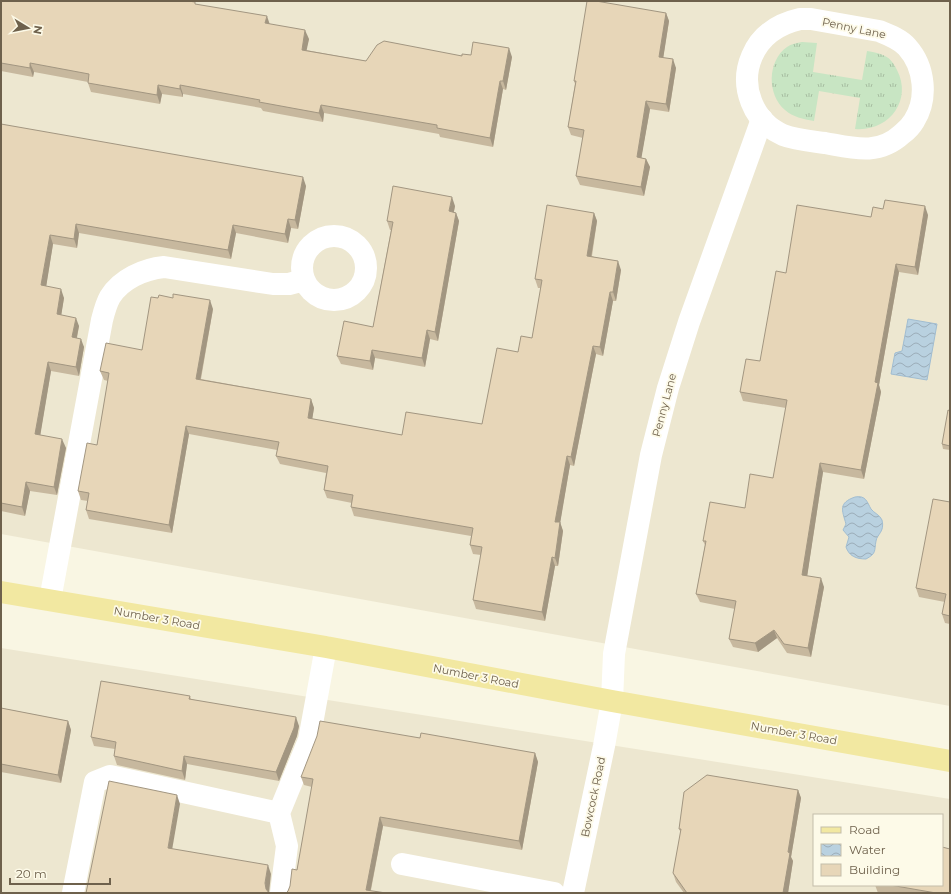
<svg xmlns="http://www.w3.org/2000/svg" width="951" height="894" viewBox="0 0 951 894" font-family="Montserrat,sans-serif">
<defs>
<pattern id="grass-tufts" width="24" height="20" patternUnits="userSpaceOnUse"><rect width="24" height="20" fill="#c8e5c3"/><path d="M3 7l-1-3M5 7V3M7 7l1-3M15 17l-1-3M17 17v-4M19 17l1-3" fill="none" stroke="#a7bda1"/></pattern>
<pattern id="water-waves" width="16" height="10" patternUnits="userSpaceOnUse"><rect width="16" height="10" fill="#b9d1e0"/><path d="M0 5q4-4 8 0t8 0" fill="none" stroke="#9badb8"/></pattern>
</defs>
<rect width="100%" height="100%" fill="#f9f6e3"/>
<g fill="#ede7d0" fill-rule="evenodd">
<polygon points="1,1 950,1 950,706 1,534"/>
<path d="M1,648L950,799V893H1ZM814,815H942V885H814Z"/>
</g>
<path fill="url(#grass-tufts)" d="M802,42L817,43L813,72L862,80L867,51C873,52 879,53 885,56C891,59 894,64 897,70C913,101 888,132 855,129L860,98L819,91L814,121C803,119 793,117 785,110C767,95 767,61 787,47C791,44 797,43 802,42Z"/>
<g fill="url(#water-waves)" stroke="#a1bdd1">
<polygon points="908,319 937,324 927,380 891,374 895,353 902,351"/>
<path d="M855,497C866,495 867,502 871,509C874,513 880,515 882,520C885,532 877,534 876,541C874,551 877,553 866,559C856,559 849,556 846,547L849,537L843,530L846,524C842,510 838,503 855,497Z"/>
</g>
<g fill="none" stroke-linecap="round" stroke-linejoin="round">
<g stroke="#fff" stroke-width="22">
<path d="M800,19H811L879,31C889,35 900,39 907,47C925,67 928,99 914,121C911,126 906,131 902,134C878,156 853,148 825,143C811,141 796,140 783,135C753,122 739,86 752,56C761,35 778,24 800,19Z"/>
<circle cx="334" cy="268" r="32"/>
<path d="M50,600L102,320C104,312 106,304 110,297C121,279 144,269 164,267L273,284H289L304,280"/>
<polyline points="402,864 554,893"/>
<polyline points="73,893 95,782 110,776 279,813"/>
<polyline points="281,893 287,846 279,813 309,740 326,647"/>
<polyline points="573,893 604,746 612,701 614,654 651,455 668,388 689,322 762,119"/>
</g>
<polyline stroke="#f2e8a1" stroke-width="22" points="1,592 326,647 612,701 950,761"/>
</g>
<g fill="#c7b89e">
<polygon points="1,1 195,2 195,4 269,24 309,39 306,50 366,61 471,55 512,57 506,90 503,89 493,147 440,137 439,134 324,113 323,122 263,111 261,108 183,94 183,97 162,94 160,104 91,92 88,83 88,82 34,72 33,77 1,71"/>
<polygon points="666,13 669,21 663,58 676,68 669,112 650,109 641,158 646,159 650,167 644,196 580,185 576,176 583,138 571,135 568,127 575,84 574,81"/>
<polygon points="1,124 306,186 298,229 291,228 288,243 236,233 231,259 79,233 77,248 53,244 46,286 64,298 61,315 79,326 77,338 84,347 79,376 51,371 40,435 66,448 57,495 30,491 25,516 1,511"/>
<polygon points="455,206 454,212 456,213 459,221 438,341 430,339 425,367 375,358 373,370 341,364 337,356 373,327 391,230 390,230 387,221"/>
<polygon points="594,213 597,221 592,256 621,270 616,301 613,301 603,356 596,354 574,466 570,465 560,522 563,531 558,566 555,566 545,621 476,609 473,600 481,555 473,554 470,545 471,536 354,516 351,507 352,503 327,498 324,490 326,473 280,464 276,456 277,450 189,434 172,533 89,519 86,510 88,501 81,500 78,491 97,445 108,381 104,380 100,371 142,350 213,309 201,379 311,399 314,408 312,419 402,435 482,424 518,352 532,338 541,288 538,288 535,279"/>
<polygon points="928,215 918,275 899,272 879,385 881,392 864,479 823,472 807,576 824,587 811,657 787,653 777,638 758,652 733,647 729,639 735,609 700,602 696,594 705,545 703,541 745,508 773,478 786,408 743,401 740,392 760,361 786,273 871,217"/>
<polygon points="950,411 950,450 943,449 942,444"/>
<polygon points="950,502 950,624 945,623 942,614 945,602 919,597 916,588"/>
<polygon points="190,696 191,699 299,726 297,736 279,781 187,764 185,780 117,765 114,756 115,749 94,746 91,737"/>
<polygon points="1,708 68,721 71,730 61,783 1,772"/>
<polygon points="420,738 535,753 538,762 522,850 383,826 371,890 288,891 297,870 312,787 304,785 301,777"/>
<polygon points="798,790 801,798 791,857 793,861 788,893 684,893 676,882 673,873 681,833 679,829"/>
<polygon points="875,885 942,885 950,893 878,893"/>
</g>
<g fill="#a29681">
<polygon points="666,13 669,21 662,66 659,57"/>
<polygon points="267,16 270,25 265,23"/>
<polygon points="305,30 309,39 305,58 302,50"/>
<polygon points="509,48 512,57 506,90 503,81"/>
<polygon points="673,59 676,68 669,112 666,104"/>
<polygon points="30,63 34,72 33,77 30,68"/>
<polygon points="500,81 503,89 493,147 490,138"/>
<polygon points="158,85 162,94 160,104 157,95"/>
<polygon points="180,85 183,94 183,97 180,89"/>
<polygon points="646,101 650,109 640,166 637,157"/>
<polygon points="321,105 324,113 323,122 319,113"/>
<polygon points="646,159 650,167 644,196 641,187"/>
<polygon points="303,177 306,186 298,229 295,220"/>
<polygon points="452,197 455,206 452,220 449,211"/>
<polygon points="925,206 928,215 918,275 915,267"/>
<polygon points="456,213 459,221 438,341 435,332"/>
<polygon points="594,213 597,221 590,264 587,256"/>
<polygon points="288,219 291,228 288,243 285,234"/>
<polygon points="76,224 79,233 77,248 74,239"/>
<polygon points="233,225 236,233 231,259 228,250"/>
<polygon points="50,235 53,244 45,294 41,285"/>
<polygon points="618,261 621,270 616,301 613,292"/>
<polygon points="896,264 899,272 879,385 881,392 864,479 861,470 875,382"/>
<polygon points="61,289 64,298 60,323 57,314"/>
<polygon points="610,292 613,301 603,356 600,347"/>
<polygon points="210,300 213,309 199,387 196,379"/>
<polygon points="76,318 79,326 75,346 72,337"/>
<polygon points="427,330 430,339 425,367 422,358"/>
<polygon points="81,339 84,347 79,376 76,367"/>
<polygon points="593,346 596,354 574,466 571,457"/>
<polygon points="372,350 375,358 373,370 370,361"/>
<polygon points="48,362 51,371 39,443 35,434"/>
<polygon points="311,399 314,408 311,427 308,418"/>
<polygon points="186,426 189,434 172,533 169,525"/>
<polygon points="62,439 66,448 57,495 54,487"/>
<polygon points="567,456 570,465 559,530 555,522"/>
<polygon points="820,463 823,472 806,584 802,575"/>
<polygon points="26,482 30,491 25,516 22,507"/>
<polygon points="560,522 563,531 558,566 555,558"/>
<polygon points="552,557 555,566 545,621 542,612"/>
<polygon points="821,578 824,587 811,657 808,648"/>
<polygon points="774,630 777,638 758,652 755,643"/>
<polygon points="296,717 299,726 297,736 279,781 276,772"/>
<polygon points="68,721 71,730 61,783 58,775"/>
<polygon points="535,753 538,762 522,850 519,841"/>
<polygon points="184,756 187,764 185,780 182,771"/>
<polygon points="798,790 801,798 791,857 793,861 788,893 783,893 788,852"/>
<polygon points="177,795 180,804 171,856 168,848"/>
<polygon points="380,817 383,826 370,893 366,890"/>
<polygon points="268,865 271,874 269,893 266,889 265,883"/>
</g>
<g fill="#e7d6b8" stroke="#a29681">
<polygon points="1,1 188,1 195,2 195,4 267,16 265,23 305,30 302,50 366,61 377,45 384,41 462,56 462,54 471,55 473,42 509,48 503,81 500,81 490,138 437,128 437,125 321,105 319,113 259,102 260,100 180,85 180,89 158,85 157,95 88,83 89,74 30,63 30,68 1,63"/>
<polygon points="587,1 596,1 666,13 659,57 673,59 666,104 646,101 637,157 646,159 641,187 576,176 584,130 568,127 576,81 574,81"/>
<polygon points="1,124 303,177 295,220 288,219 285,234 233,225 228,250 76,224 74,239 50,235 41,285 61,289 57,314 76,318 72,337 81,339 76,367 48,362 35,434 62,439 54,487 26,482 22,507 1,503"/>
<polygon points="393,186 452,197 449,211 456,213 435,332 427,330 422,358 372,350 370,361 337,356 344,321 373,327 393,222 387,221"/>
<polygon points="885,200 925,206 915,267 896,264 875,382 878,383 861,470 820,463 802,575 821,578 808,648 784,644 774,630 755,643 729,639 736,601 696,594 706,541 703,541 710,502 745,508 750,474 773,478 787,400 740,392 746,359 760,361 776,271 786,273 797,205 871,217 873,207 883,209"/>
<polygon points="547,205 594,213 587,256 618,261 613,292 610,292 600,347 593,346 571,457 567,456 555,522 560,522 555,558 552,557 542,612 473,600 482,547 470,545 473,528 351,507 353,495 324,490 328,466 276,456 279,442 186,426 169,525 86,510 89,493 78,491 87,443 97,445 109,373 100,371 106,343 142,350 151,297 158,298 159,295 173,298 173,294 210,300 196,379 311,399 308,418 402,435 406,412 482,424 497,348 518,352 521,336 532,338 542,280 535,279"/>
<polygon points="948,410 950,411 950,446 942,444"/>
<polygon points="933,499 950,502 950,616 942,614 946,594 916,588"/>
<polygon points="101,681 190,696 189,699 296,717 294,728 276,772 184,756 182,771 114,756 116,742 91,737"/>
<polygon points="1,708 68,721 58,775 1,764"/>
<polygon points="320,721 420,738 421,733 535,753 519,841 380,817 366,890 386,893 286,893 288,891 290,886 292,869 297,870 313,779 301,777 317,736"/>
<polygon points="707,775 798,790 788,852 790,853 783,893 687,893 673,873 681,829 679,829 684,792"/>
<polygon points="109,781 177,795 168,848 268,865 265,883 266,889 269,893 86,893"/>
<polygon points="942,847 950,849 950,893 936,893 890,885 942,885"/>
</g>
<g text-anchor="middle" stroke-width="3.5" stroke-linejoin="round" paint-order="stroke">
<g font-size="11" fill="#6e614c" stroke="#fdfae8">
<text transform="translate(854 28) rotate(12)" y="4">Penny Lane</text>
<text transform="translate(664 405) rotate(-75)" y="4">Penny Lane</text>
<text transform="translate(157 618) rotate(10)" y="4">Number 3 Road</text>
<text transform="translate(476 676) rotate(11)" y="4">Number 3 Road</text>
<text transform="translate(794 733) rotate(10)" y="4">Number 3 Road</text>
<text transform="translate(593 797) rotate(-78)" y="4">Bowcock Road</text>
</g>
</g>
<rect width="951" height="894" fill="none" stroke="#6e614c" stroke-width="4"/>
<rect x="813" y="814" width="130" height="72" fill="#fdfae8" stroke="#c4bdaa"/>
<rect x="821" y="827" width="20" height="6" fill="#f2e8a1" stroke="#c4bdaa"/>
<text x="849" y="834" font-size="12" fill="#6e614c">Road</text>
<rect x="821" y="844" width="20" height="12" fill="url(#water-waves)" stroke="#c4bdaa"/>
<text x="849" y="854" font-size="12" fill="#6e614c">Water</text>
<rect x="821" y="864" width="20" height="12" fill="#e7d6b8" stroke="#c4bdaa"/>
<text x="849" y="874" font-size="12" fill="#6e614c">Building</text>
<g transform="translate(28 28) rotate(100)" stroke="#fdfae8" stroke-width="3" paint-order="stroke">
<path d="M0-3L7 15L0 10L-7 15Z" fill="#6e614c"/>
<text y="-6" font-size="11" font-weight="bold" text-anchor="middle" fill="#6e614c">N</text>
</g>
<path d="M10 878v6h100v-6" fill="none" stroke="#6e614c" stroke-width="2"/>
<text x="16" y="878" font-size="12" fill="#6e614c" stroke="#fdfae8" stroke-width="3" paint-order="stroke">20 m</text>
</svg>
